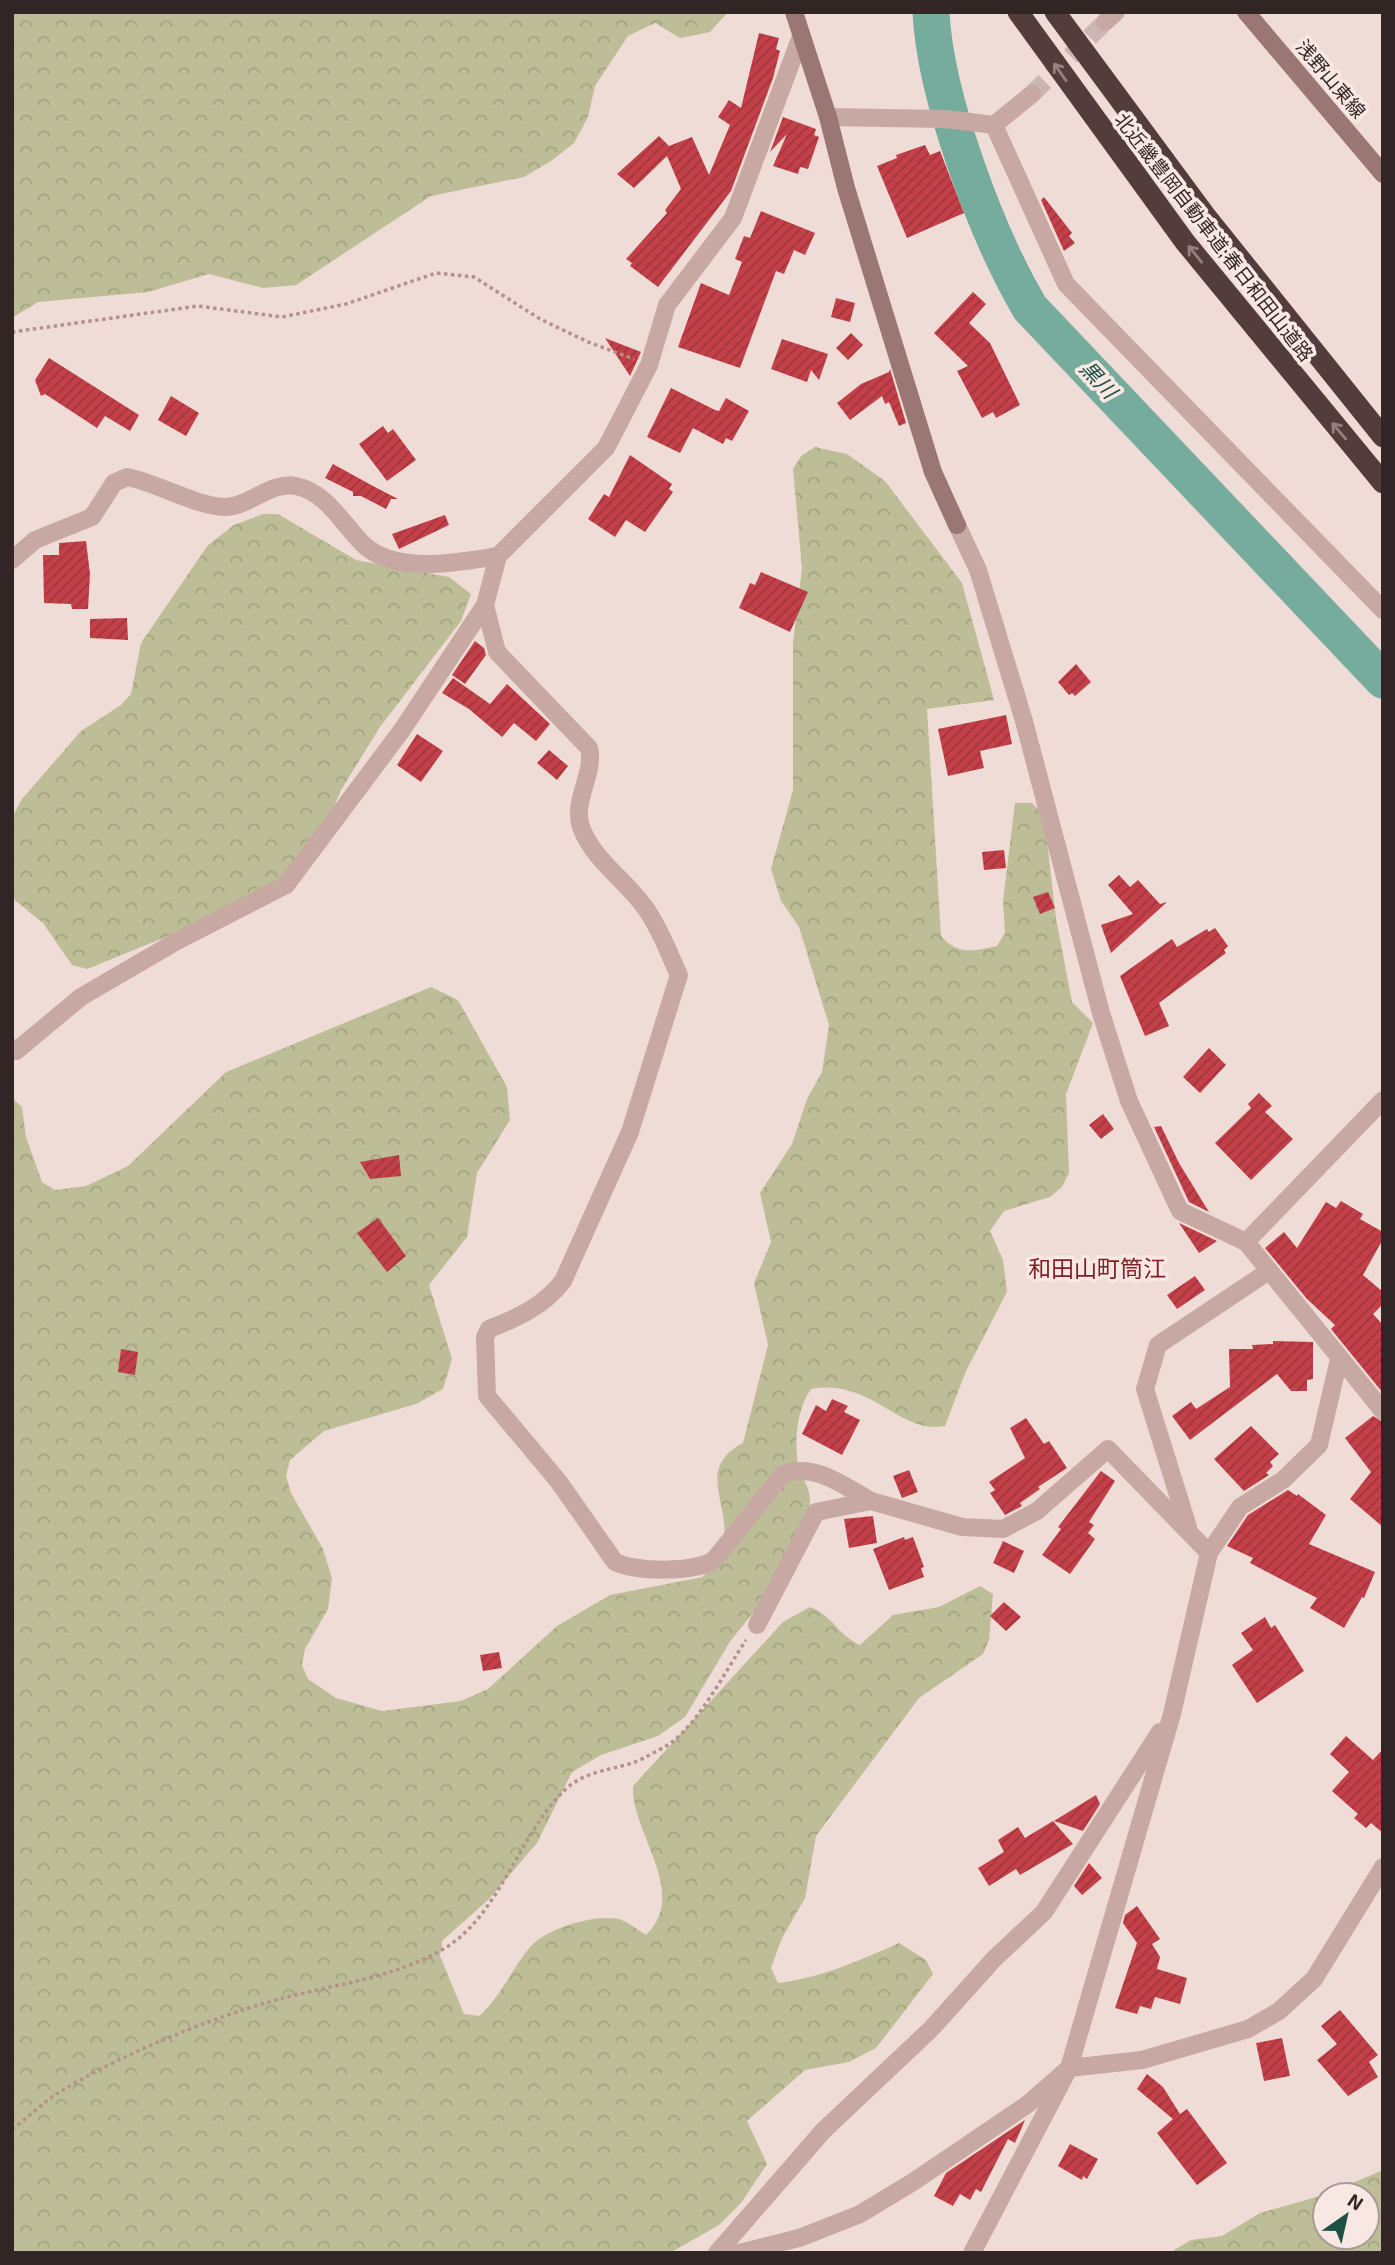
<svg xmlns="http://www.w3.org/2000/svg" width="1395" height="2265" viewBox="0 0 1395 2265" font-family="'Exo 2','Noto Sans JP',sans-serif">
<defs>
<pattern id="forest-crowns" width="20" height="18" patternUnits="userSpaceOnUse" patternTransform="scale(1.75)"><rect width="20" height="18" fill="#bdbe97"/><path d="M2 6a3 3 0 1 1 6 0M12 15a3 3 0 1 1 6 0" fill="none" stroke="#a3a382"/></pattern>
<pattern id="building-hatch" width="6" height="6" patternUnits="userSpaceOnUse" patternTransform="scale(1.75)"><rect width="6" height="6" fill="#c44049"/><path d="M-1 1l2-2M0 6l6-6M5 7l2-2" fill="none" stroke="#a0353d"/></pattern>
</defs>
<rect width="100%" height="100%" fill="#f0dcd6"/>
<g fill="url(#forest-crowns)" fill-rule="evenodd">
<polygon points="12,12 728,12 710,32 680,38 655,23 628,36 595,86 588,117 574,143 551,161 524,177 431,196 296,285 263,288 209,274 148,292 38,302 12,318"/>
<path d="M815,447L847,454L885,481L962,583L994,700L927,709L941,936C959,956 973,951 997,946L1005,933L1003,901L1015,803H1032L1044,815L1056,918L1072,1002L1093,1023L1066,1094L1069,1173L1062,1187L1050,1197L1004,1211L990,1231L1003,1260L1007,1292L966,1371L945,1426C898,1435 873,1378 811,1389C797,1409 794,1439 798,1464C801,1480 811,1485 810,1505L772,1590L731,1640L685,1717L658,1736L601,1755L572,1772L537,1843L488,1900L442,1941L440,1956L464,2014L479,2016C501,1997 512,1968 531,1946C548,1928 594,1914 618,1919C627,1921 638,1930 646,1935C690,1892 631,1834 633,1786L783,1622L810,1607C832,1615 839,1636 860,1645L893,1615L939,1607L980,1586L993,1594L989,1640L983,1654L919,1698L816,1836L805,1898L782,1938L771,1968L778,1983C820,1978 861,1960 899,1943L926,1960L933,1974L876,2048L849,2062L805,2070L747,2121L767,2164L741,2203L719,2225L670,2253H12V1098L22,1107L26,1137L42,1182L55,1190L86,1186L128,1166L226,1072L431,987L458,1000L507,1087L510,1120L477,1173L467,1237L429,1285L452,1359L443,1389L416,1404L324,1431L290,1460L286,1476L291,1493L323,1549L332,1578L328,1609L305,1649L302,1665L308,1679L336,1698L382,1711L461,1701L488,1689L557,1626L610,1595L703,1577C712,1565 722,1555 724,1540C729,1501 696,1468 743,1443L768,1345L754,1283L771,1242L760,1193L792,1144L807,1099L822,1072L829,1025L799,927L781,901L771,869L793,790V643L802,568L793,469L801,456Z"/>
<polygon points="263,514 278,514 356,560 449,577 471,594 461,621 380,727 341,790 317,847 300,872 208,920 87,969 72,965 43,923 12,898 12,817 22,799 81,731 121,705 131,694 141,643 208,545 234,525"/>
<path d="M1383,2170V2253H1169L1191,2240L1222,2236L1260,2213L1327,2194ZM1367,2195V2237H1325V2195Z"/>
</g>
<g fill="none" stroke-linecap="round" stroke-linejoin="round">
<path stroke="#76ac9d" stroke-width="37" d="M931,12C935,97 987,235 1030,308L1383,680"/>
</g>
<g fill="url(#building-hatch)">
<polygon points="759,33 779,38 776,49 780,51 773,78 731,191 658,287 630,266 632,263 626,259 667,213 665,210 681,189 667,156 634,188 617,174 659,136 669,146 692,137 709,175 730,125 718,117 729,100 741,108"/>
<polygon points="783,117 816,129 814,135 819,137 808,169 800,167 798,174 773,166 787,134 770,152"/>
<polygon points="925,145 930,155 940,151 964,213 907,238 877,166 897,158 896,155"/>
<polygon points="1044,197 1072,233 1069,236 1075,243 1064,251 1041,200"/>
<polygon points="761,211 815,233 805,255 794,250 784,274 776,271 740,368 678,347 701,283 729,295 742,262 735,259 744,236 750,238"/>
<polygon points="973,292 986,304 969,323 990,343 1020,405 996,418 993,412 982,418 957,371 968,366 934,333"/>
<polygon points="836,298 855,303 850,322 831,317"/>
<polygon points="851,333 863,345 848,360 836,348"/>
<polygon points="605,338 641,352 630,376"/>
<polygon points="782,339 828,354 819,380 811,370 807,382 771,369"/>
<polygon points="49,358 139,415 130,431 105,416 97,428 45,394 41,396 35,380"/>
<polygon points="890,369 906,423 899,426 889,402 885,404 882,396 850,420 837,403 861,384 889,372"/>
<polygon points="671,388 715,410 719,411 726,398 749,411 732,441 726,438 723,444 693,428 680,453 647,437"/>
<polygon points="171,396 199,413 186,436 158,420"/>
<polygon points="383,426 388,433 393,429 416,460 387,481 359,444"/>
<polygon points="630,455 672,484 669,489 673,492 645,532 626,520 615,537 588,519 604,494 609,497"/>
<polygon points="333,464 373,486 398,499 391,499 386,509 361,496 353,496 353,492 325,478"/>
<polygon points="445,515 449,525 399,549 392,534"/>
<polygon points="86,541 90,574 88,609 72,609 71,604 44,603 43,555 59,555 59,543"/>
<polygon points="761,572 808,592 790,632 739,608 750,583 755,585"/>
<polygon points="127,618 128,640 90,638 90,619"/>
<polygon points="475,641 484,648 486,655 465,684 452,675"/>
<polygon points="1076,664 1091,682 1075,696 1072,693 1069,695 1058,682"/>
<polygon points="453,678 490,704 507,684 550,724 536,741 514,723 502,737 469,709 442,693"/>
<polygon points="1006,715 1012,744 980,751 984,768 948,776 938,729"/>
<polygon points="417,734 443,751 421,782 397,765"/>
<polygon points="549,750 568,766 557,780 537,763"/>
<polygon points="1004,850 1006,868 984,870 982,852"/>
<polygon points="1119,875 1130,887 1138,880 1160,904 1167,902 1111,953 1101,925 1133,914 1108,885"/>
<polygon points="1048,892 1055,908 1040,914 1033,897"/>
<polygon points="1215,928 1228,946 1224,950 1226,953 1159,1003 1169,1026 1145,1036 1120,976 1172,939 1177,947 1207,929 1209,932"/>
<polygon points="1209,1048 1226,1065 1200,1093 1183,1077"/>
<polygon points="1259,1093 1272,1106 1265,1112 1293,1139 1251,1180 1215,1143 1251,1108 1248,1104"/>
<polygon points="1103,1114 1114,1129 1101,1139 1089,1125"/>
<polygon points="1161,1126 1179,1163 1209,1212 1189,1202 1154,1127"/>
<polygon points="399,1155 401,1176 370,1179 360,1162"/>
<polygon points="1341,1201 1363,1214 1360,1219 1383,1232 1383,1239 1363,1275 1383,1292 1383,1304 1373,1314 1383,1325 1383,1393 1331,1329 1335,1325 1307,1299 1265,1248 1284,1232 1297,1248 1326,1202 1336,1208"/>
<polygon points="378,1218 406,1256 387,1272 357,1233"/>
<polygon points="1179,1223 1217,1241 1199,1253"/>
<polygon points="1195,1276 1205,1290 1177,1309 1167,1295"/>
<polygon points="1273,1341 1313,1342 1313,1379 1307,1380 1307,1391 1291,1391 1277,1374 1190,1440 1172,1416 1191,1402 1196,1409 1230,1387 1229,1349 1253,1349 1252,1345 1273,1344"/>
<polygon points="121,1349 138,1352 135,1375 118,1372"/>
<polygon points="832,1399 848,1406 844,1412 860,1420 842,1455 802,1434 816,1405 826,1411"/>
<polygon points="1373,1416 1383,1422 1383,1527 1350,1499 1371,1472 1345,1438"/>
<polygon points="1026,1418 1044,1444 1049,1441 1067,1468 1038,1487 1040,1489 1020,1503 1022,1506 1005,1515 990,1493 995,1490 989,1482 1025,1458 1010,1428"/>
<polygon points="1251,1426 1279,1454 1270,1462 1273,1466 1266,1473 1269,1475 1244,1491 1214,1459"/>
<polygon points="909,1470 918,1492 902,1498 893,1476"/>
<polygon points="1101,1471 1115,1481 1089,1522 1094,1525 1088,1533 1095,1539 1070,1574 1042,1555 1061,1529 1058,1527"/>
<polygon points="1288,1490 1297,1496 1298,1494 1326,1515 1309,1544 1375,1572 1364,1598 1362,1597 1344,1628 1310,1608 1317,1598 1250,1563 1253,1558 1227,1546 1248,1515"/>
<polygon points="873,1516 877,1543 849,1548 844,1519"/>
<polygon points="904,1537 905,1540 913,1537 924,1567 921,1568 924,1577 889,1590 873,1549"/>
<polygon points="1003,1541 1024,1551 1014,1573 993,1563"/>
<polygon points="1004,1602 1021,1617 1006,1631 990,1616"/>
<polygon points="1265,1617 1271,1628 1275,1625 1304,1671 1257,1703 1232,1665 1253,1650 1241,1633"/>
<polygon points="499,1652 502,1668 483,1671 480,1655"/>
<polygon points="1346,1736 1373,1760 1383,1749 1383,1833 1371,1823 1366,1828 1354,1818 1358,1814 1332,1791 1349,1772 1330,1754"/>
<polygon points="1096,1795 1100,1804 1083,1831 1054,1821"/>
<polygon points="1053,1821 1073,1844 1020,1875 1016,1869 989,1886 978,1868 1004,1852 998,1840 1018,1827 1025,1838"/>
<polygon points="1089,1863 1102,1878 1082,1895 1074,1886"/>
<polygon points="1137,1906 1160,1939 1152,1944 1160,1957 1157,1969 1187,1978 1180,2004 1155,1997 1151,2009 1140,2006 1137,2014 1115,2008 1137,1943 1123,1923 1125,1915"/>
<polygon points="1340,2010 1378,2055 1369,2062 1378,2077 1348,2096 1317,2060 1337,2044 1321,2026"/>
<polygon points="1282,2038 1290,2076 1264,2081 1256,2043"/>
<polygon points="1147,2074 1163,2087 1180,2114 1187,2109 1227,2163 1197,2185 1157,2133 1173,2119 1137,2089"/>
<polygon points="1025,2120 1015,2143 1008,2139 981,2192 976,2189 970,2200 960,2194 953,2206 934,2196 946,2173"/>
<polygon points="1070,2144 1098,2159 1087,2179 1083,2176 1082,2180 1058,2166"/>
</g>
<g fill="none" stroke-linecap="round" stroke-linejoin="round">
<polyline stroke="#cab7b3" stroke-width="18" stroke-dasharray="18 9" stroke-linecap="butt" points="1032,94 1105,22"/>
<g stroke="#b3928d" stroke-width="3.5" stroke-dasharray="3.5 3.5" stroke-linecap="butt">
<polyline points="12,332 198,306 282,317 346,304 436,273 474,277 540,319 588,342 634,359"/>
<path d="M12,2129C28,2118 42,2103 58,2093C118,2056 205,2020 272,2001C329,1985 394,1979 445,1948C500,1915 519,1833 566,1789C588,1768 618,1771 644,1758C653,1753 664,1748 672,1742C700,1721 726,1670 746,1640"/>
</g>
<g stroke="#c7a8a3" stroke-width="18">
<polyline points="1105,22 1116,12"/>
<polyline points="828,117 945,119 994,125 1032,94"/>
<polyline points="994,125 1066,284 1383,610"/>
<polyline points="957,525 978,570 1024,721 1101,1013 1129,1101 1180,1211 1246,1242 1383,1411"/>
<path d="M12,560L35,540L92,517L114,483L127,477C158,483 195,506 225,507C249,507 270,481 296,486C328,493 342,524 364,545C397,575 459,562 498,556"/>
<path d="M485,605L497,652L589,748C595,775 572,800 581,827C594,862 629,882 648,912C661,931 669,954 679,975L630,1132L563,1281C544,1306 517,1318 489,1329L485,1337L487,1396L559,1482L615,1562C637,1572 693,1573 714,1560L783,1474C816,1463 842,1485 871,1501"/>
<polyline points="12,1048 16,1051 81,997 177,941 286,885 402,730 485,605 498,556 606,448 649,365 667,305 733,218 800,39"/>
<polyline points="1246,1242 1383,1100"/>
<polyline points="1188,1527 1145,1389 1158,1345 1269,1271"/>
<polyline points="757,1625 816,1512 871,1501 962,1527 1003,1529 1037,1511 1108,1449 1209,1553"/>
<polyline points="717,2253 823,2131 931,2029 994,1959 1044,1912 1160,1732"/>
<polyline points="739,2253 799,2238 860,2214 913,2182 1028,2104 1069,2068 1142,2060 1248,2029 1279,2011 1314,1979 1383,1867"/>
<polyline points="972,2253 1069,2068 1172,1714 1209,1553 1240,1507 1283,1480 1319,1445 1339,1359"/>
</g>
<g stroke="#9a7674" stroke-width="18">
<polyline points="794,12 828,117 846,188 933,472 957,525"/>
<polyline points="1246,12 1383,174"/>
</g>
<g stroke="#533c3c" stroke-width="21">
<polyline points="1018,12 1185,242 1383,483"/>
<polyline points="1055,12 1205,215 1383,437"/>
</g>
</g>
<defs><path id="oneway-shaft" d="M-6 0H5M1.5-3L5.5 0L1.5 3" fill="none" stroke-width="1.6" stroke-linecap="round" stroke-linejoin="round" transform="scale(1.75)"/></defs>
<g stroke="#95807e">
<use href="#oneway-shaft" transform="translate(1060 72) rotate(-125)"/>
<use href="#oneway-shaft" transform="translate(1195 254) rotate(-129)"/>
<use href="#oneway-shaft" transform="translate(1339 431) rotate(-130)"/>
</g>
<g text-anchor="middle" stroke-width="7" stroke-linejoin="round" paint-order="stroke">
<g font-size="19" fill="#322525" stroke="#f8e7e2">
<text transform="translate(1331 79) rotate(50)" y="7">浅野山東線</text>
<text transform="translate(1214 237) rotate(52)" y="7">北近畿豊岡自動車道;春日和田山道路</text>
</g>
<g font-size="21" font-style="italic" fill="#1c5245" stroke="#f8e7e2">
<text transform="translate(1098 380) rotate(47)" y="7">黒川</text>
</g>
<g font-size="23" fill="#7f2026" stroke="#f8e7e2">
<text x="1097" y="1277">和田山町筒江</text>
</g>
</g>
<rect width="1395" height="2265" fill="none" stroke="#322525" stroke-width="28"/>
<g transform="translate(1346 2216) rotate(34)"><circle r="33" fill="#f8e7e2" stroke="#a99996" stroke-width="2"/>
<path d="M0-5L12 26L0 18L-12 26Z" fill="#1c5245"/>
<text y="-10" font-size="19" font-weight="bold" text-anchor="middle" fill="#322525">N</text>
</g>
</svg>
